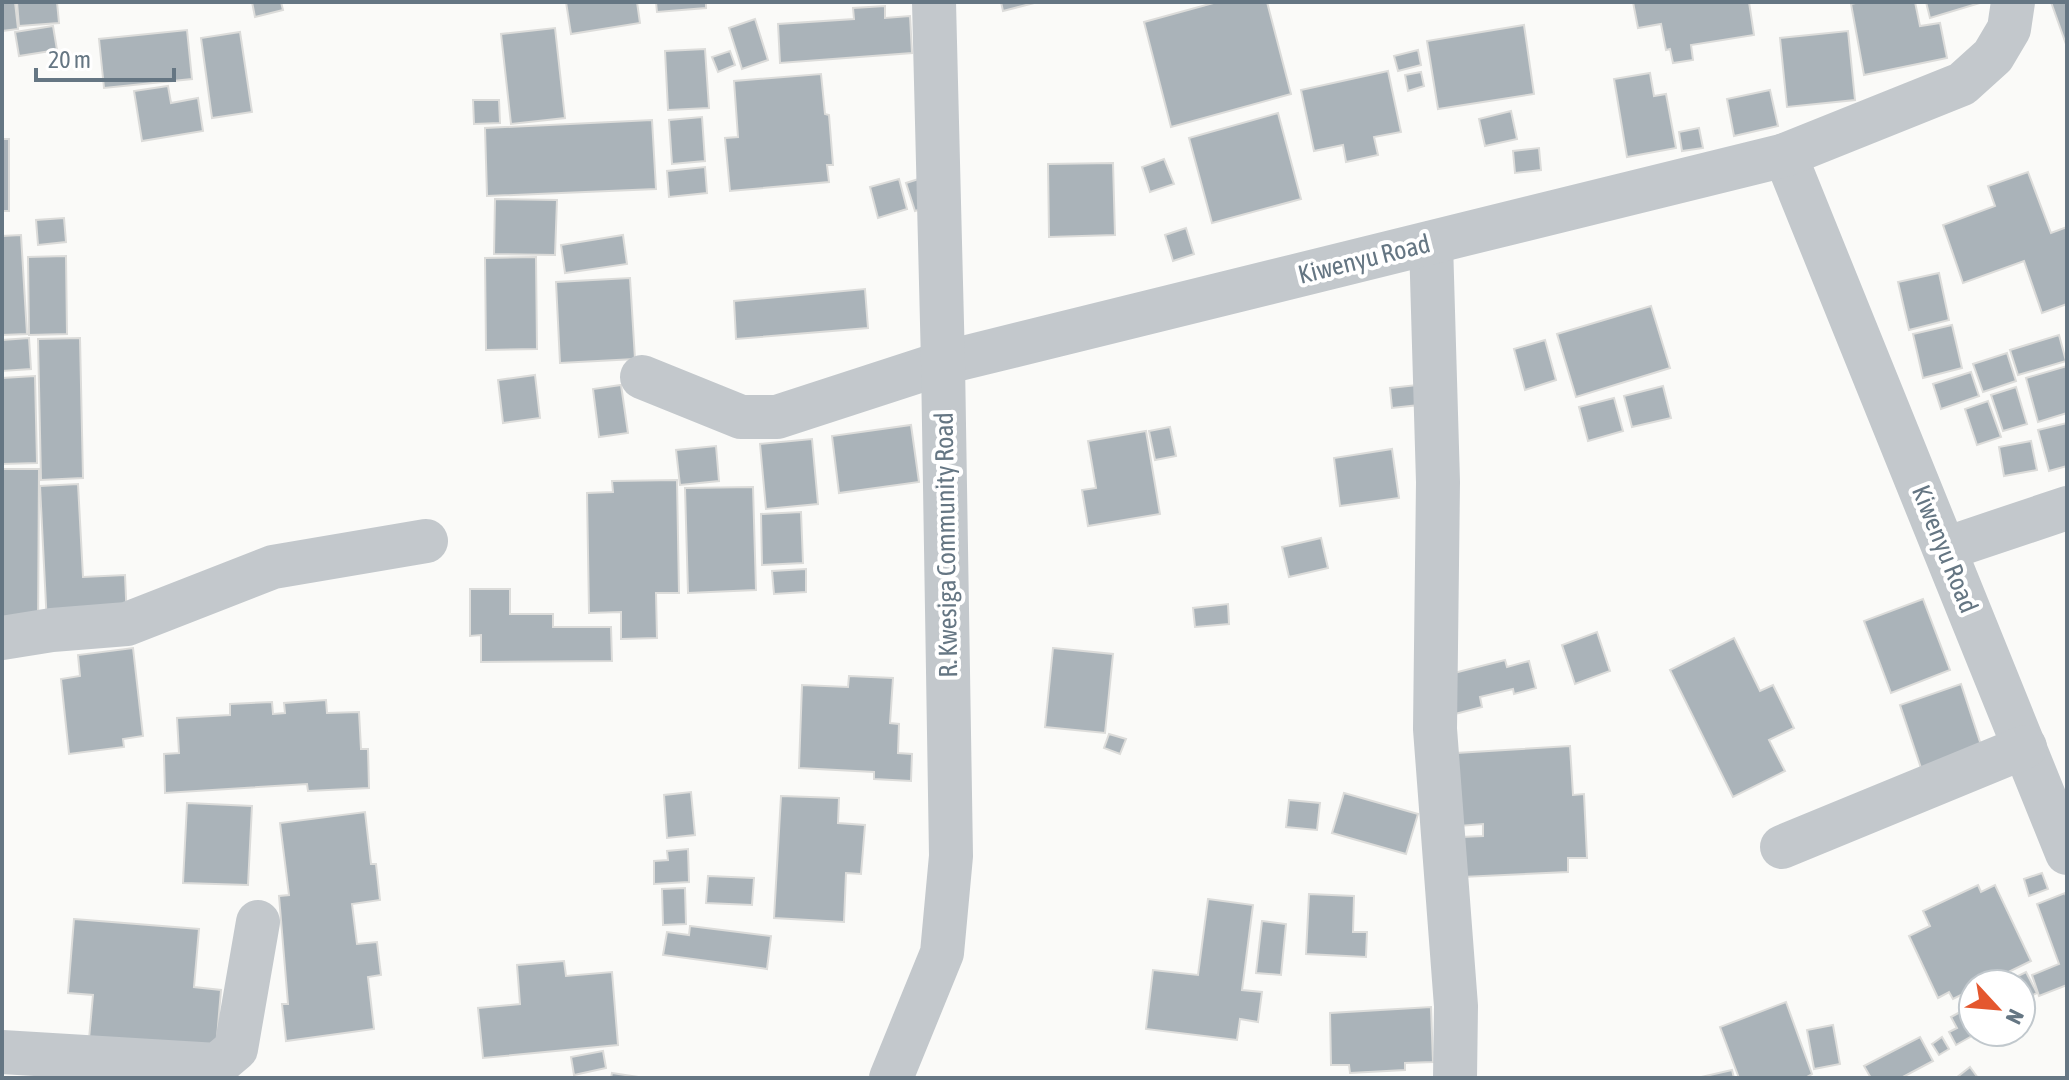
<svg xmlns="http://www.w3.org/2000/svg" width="2069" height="1080" viewBox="0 0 2069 1080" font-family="'Asap Condensed',sans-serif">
<rect width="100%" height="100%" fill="#fafaf8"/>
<g fill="#aab3b9" stroke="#dcdcda" stroke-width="2">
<polygon points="2,2 15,2 18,29 2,31"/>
<polygon points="17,2 57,2 59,23 19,26"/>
<polygon points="252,2 281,2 283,10 255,17"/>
<polygon points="566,2 637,2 640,23 571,34"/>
<polygon points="656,2 706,2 706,8 657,12"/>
<polygon points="1001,2 1038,2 1003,11"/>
<polygon points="1217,2 1267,2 1291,94 1171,127 1144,22"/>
<polygon points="1633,2 1749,2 1754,35 1691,45 1693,60 1673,63 1670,49 1666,50 1661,24 1638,28"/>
<polygon points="1860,2 1915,2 1920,26 1940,23 1947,58 1864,75 1851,4"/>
<polygon points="1926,2 1983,2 1930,18"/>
<polygon points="2051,2 2067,2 2067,47"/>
<polygon points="885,6 885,18 910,16 912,53 780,63 778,24 854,19 853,8"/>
<polygon points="755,19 768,60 742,69 729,28"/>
<polygon points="1524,25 1534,94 1438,109 1427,41"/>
<polygon points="53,26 57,50 19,56 15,32"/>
<polygon points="555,28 565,118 511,124 501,34"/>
<polygon points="187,30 192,79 104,88 99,39"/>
<polygon points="1848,31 1855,100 1787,107 1780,38"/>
<polygon points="240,32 252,112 212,118 201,38"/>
<polygon points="705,49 709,108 668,110 665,51"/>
<polygon points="1418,50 1421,65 1398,71 1394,56"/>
<polygon points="730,51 735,65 718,72 712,57"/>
<polygon points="1388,71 1401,132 1374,137 1378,155 1346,162 1343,145 1314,151 1301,90"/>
<polygon points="1421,72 1424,86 1408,91 1405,75"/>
<polygon points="1650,73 1654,96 1666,94 1676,148 1627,157 1614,79"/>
<polygon points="821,74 825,114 829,115 833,165 827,165 829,182 730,191 725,138 738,137 734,81"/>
<polygon points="168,86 171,103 198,98 203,131 142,141 134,91"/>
<polygon points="1770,90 1778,126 1734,136 1727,99"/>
<polygon points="473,100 499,100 500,123 474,124"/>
<polygon points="1511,111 1517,139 1485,146 1479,119"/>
<polygon points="1278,113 1301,199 1212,223 1189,138"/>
<polygon points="702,117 705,161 672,164 669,120"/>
<polygon points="652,120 656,189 487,196 485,128"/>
<polygon points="1699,128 1703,148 1682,151 1679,132"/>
<rect x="2" y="139" width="7" height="72"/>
<polygon points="1539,148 1541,170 1515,173 1513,151"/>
<polygon points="1164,159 1174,184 1150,192 1142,167"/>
<polygon points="1113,163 1115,235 1049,237 1048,164"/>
<polygon points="705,167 707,193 669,197 667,171"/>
<polygon points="2028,172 2051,233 2067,227 2067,304 2042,313 2024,261 1963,283 1943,225 1995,206 1988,186"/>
<polygon points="928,176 937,204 915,211 906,183"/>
<polygon points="899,179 907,209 878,218 870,187"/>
<polygon points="495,199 557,200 555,255 494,254"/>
<polygon points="64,218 66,242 38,245 36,220"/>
<polygon points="1186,228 1194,254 1173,261 1165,235"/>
<polygon points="21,235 27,334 2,335 2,236"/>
<polygon points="623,235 627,264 565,273 561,245"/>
<polygon points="66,256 67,334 29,335 28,257"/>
<polygon points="536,257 537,349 486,350 485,258"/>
<polygon points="1939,273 1949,320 1909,330 1898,282"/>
<polygon points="630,278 635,359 560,363 556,282"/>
<polygon points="865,289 868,328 736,339 734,301"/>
<polygon points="1651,306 1670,368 1576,397 1557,334"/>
<polygon points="1952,325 1962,368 1923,378 1913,334"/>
<polygon points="2059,335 2066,361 2018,375 2010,350"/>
<polygon points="29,338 31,369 2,371 2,340"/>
<polygon points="80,338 83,478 41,480 38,339"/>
<polygon points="1545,340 1556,380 1525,390 1514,349"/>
<polygon points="2007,353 2016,381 1983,392 1973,364"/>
<polygon points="2067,366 2067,413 2038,422 2026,378"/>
<polygon points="1971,372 1979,396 1941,409 1933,384"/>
<polygon points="535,375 540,418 503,423 498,380"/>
<polygon points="35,376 37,463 2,464 2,378"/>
<polygon points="621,385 628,433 599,437 593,389"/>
<polygon points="1417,385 1419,405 1392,408 1390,388"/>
<polygon points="1663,386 1671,418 1632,427 1624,396"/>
<polygon points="2016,387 2027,424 2003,431 1991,395"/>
<polygon points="1614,398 1623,431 1588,441 1579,407"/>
<polygon points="1988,401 2001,437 1977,445 1965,409"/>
<polygon points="2067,423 2067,466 2049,471 2038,430"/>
<polygon points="911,425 919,482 839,493 832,436"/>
<polygon points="1170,427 1176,456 1155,460 1149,431"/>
<polygon points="1146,431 1160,514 1088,526 1082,490 1096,488 1088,441"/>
<polygon points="812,439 818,504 766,509 760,444"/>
<polygon points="2031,441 2037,470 2004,476 1999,447"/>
<polygon points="716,446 719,481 680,485 676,450"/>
<polygon points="1392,449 1399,498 1340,506 1334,458"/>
<polygon points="2,469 39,469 38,629 2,629"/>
<polygon points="677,480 679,593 656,593 657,638 621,639 621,612 589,613 587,493 613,492 612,481"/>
<polygon points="78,484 83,577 125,575 127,621 47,625 40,486"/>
<polygon points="753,487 756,590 688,593 685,488"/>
<polygon points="801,512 803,563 762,565 761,514"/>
<polygon points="1321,538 1328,568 1289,577 1282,547"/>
<polygon points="806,569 806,592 774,594 772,571"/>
<polygon points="470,589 510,589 510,614 553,614 553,627 611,627 612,661 481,662 481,635 470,636"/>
<polygon points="1923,599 1950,670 1891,693 1864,621"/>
<polygon points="1228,604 1229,624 1195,627 1193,608"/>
<polygon points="1597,632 1610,671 1575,684 1562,645"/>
<polygon points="1734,638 1760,691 1773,685 1794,728 1769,740 1785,771 1733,797 1670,670"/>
<polygon points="133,648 143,736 123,739 124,747 69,754 61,679 80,676 78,655"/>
<polygon points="1053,648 1113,654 1105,733 1045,727"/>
<polygon points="1505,660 1507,667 1529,661 1536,688 1514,694 1513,689 1480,697 1482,707 1455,714 1446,675"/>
<polygon points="849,676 893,678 890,723 899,724 898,753 912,754 911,781 874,779 874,772 799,768 802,685 848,687"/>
<polygon points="1961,684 1982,748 1921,768 1900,705"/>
<polygon points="326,700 327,713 359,712 361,749 368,749 369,788 308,791 307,784 165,793 164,754 179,753 177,718 230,715 230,704 272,702 273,714 285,713 284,703"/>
<polygon points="1109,734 1126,739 1120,754 1104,748"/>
<polygon points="1570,746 1573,795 1584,794 1587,858 1568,858 1568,872 1462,877 1461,837 1483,836 1483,824 1459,826 1456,753"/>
<polygon points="691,792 695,835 667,838 664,795"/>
<polygon points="1344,793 1418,814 1406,854 1332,833"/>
<polygon points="781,796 839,798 838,823 865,825 861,874 846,873 844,922 774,918"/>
<polygon points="1289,800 1320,803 1317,830 1286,827"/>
<polygon points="187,803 252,806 248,885 183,883"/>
<polygon points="365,812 371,864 376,864 380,900 352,904 357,944 377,942 381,975 368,977 374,1029 286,1041 282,1004 288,1004 279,896 289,895 280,823"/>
<polygon points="688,849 689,882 654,884 654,861 668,860 667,851"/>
<polygon points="2042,873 2048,889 2029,896 2024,879"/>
<polygon points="708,876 754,878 752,905 706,903"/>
<polygon points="1978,885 1981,892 1995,885 2031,961 1984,984 1973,984 1973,989 1953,999 1949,992 1938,998 1909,936 1930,926 1923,911"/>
<polygon points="685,888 686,924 663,925 662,889"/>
<polygon points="2065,893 2067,899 2067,985 2039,996 2032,975 2059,964 2037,904"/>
<polygon points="1309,894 1354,896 1353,932 1367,932 1366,957 1306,954"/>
<polygon points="1208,899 1253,905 1242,990 1262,992 1258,1022 1240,1019 1237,1040 1146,1029 1153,970 1198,975"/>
<polygon points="74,919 199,929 194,987 221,990 216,1050 89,1039 93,995 68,993"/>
<polygon points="1262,921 1286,924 1281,975 1256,973"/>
<polygon points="690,926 771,936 767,969 663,955 667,932 689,935"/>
<polygon points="564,961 566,976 612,972 618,1045 483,1058 478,1008 520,1004 517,965"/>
<polygon points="2026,972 2037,993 2021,1001 2021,984 2010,984 2008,981"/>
<polygon points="1786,1002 1812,1074 1805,1078 1739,1078 1720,1027"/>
<polygon points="1973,1005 1973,1032 1979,1032 1956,1045 1949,1032 1957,1028 1951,1017"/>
<polygon points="1431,1007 1433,1062 1405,1063 1405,1070 1350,1073 1349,1065 1331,1065 1330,1013"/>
<polygon points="1833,1025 1840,1064 1814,1069 1807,1030"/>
<polygon points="1920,1037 1933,1061 1901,1078 1871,1078 1864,1066"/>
<polygon points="1942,1037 1949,1049 1939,1055 1932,1044"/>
<polygon points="603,1051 606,1068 574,1075 571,1057"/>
<polygon points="1970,1067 1978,1078 1956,1078"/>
<polygon points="1732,1070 1734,1078 1701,1078 1701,1077"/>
<polygon points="612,1073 645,1078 611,1078"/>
</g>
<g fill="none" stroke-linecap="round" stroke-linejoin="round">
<g stroke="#c3c8cc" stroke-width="44">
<polyline points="1785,155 2067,853"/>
<polyline points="1431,243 1438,482 1435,729 1456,1006 1455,1078"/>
<polyline points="642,377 741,417 777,417 943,363 1785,155 1962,84 1993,56 2009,29 2013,2"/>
<polyline points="1945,549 2067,508"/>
<polyline points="2,638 52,630 127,624 273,567 426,541"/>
<polyline points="1782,847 2025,747"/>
<polyline points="2,1052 217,1065 236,1049 258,922"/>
<polyline points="891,1078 942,953 951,856 943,363 934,2"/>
</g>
</g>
<g text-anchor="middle" stroke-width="8" stroke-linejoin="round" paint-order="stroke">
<g font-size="26" fill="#657683" stroke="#fff">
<text transform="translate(1364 259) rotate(-14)" y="9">Kiwenyu Road</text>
<text transform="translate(946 545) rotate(-91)" y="9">R. Kwesiga Community Road</text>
<text transform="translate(1945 549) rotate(68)" y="9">Kiwenyu Road</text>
</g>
</g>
<rect width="2069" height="1080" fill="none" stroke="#657683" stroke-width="8"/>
<g transform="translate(1997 1008) rotate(116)"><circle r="38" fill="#ffffff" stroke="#c1c8cd" stroke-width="2"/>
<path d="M0-6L14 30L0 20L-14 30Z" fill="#e4572e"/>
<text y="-12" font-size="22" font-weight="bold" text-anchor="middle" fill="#657683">N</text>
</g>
<path d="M36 68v12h138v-12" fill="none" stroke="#657683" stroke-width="4"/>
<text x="48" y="68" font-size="24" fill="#657683" stroke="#ffffff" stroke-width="6" paint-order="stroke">20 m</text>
</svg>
